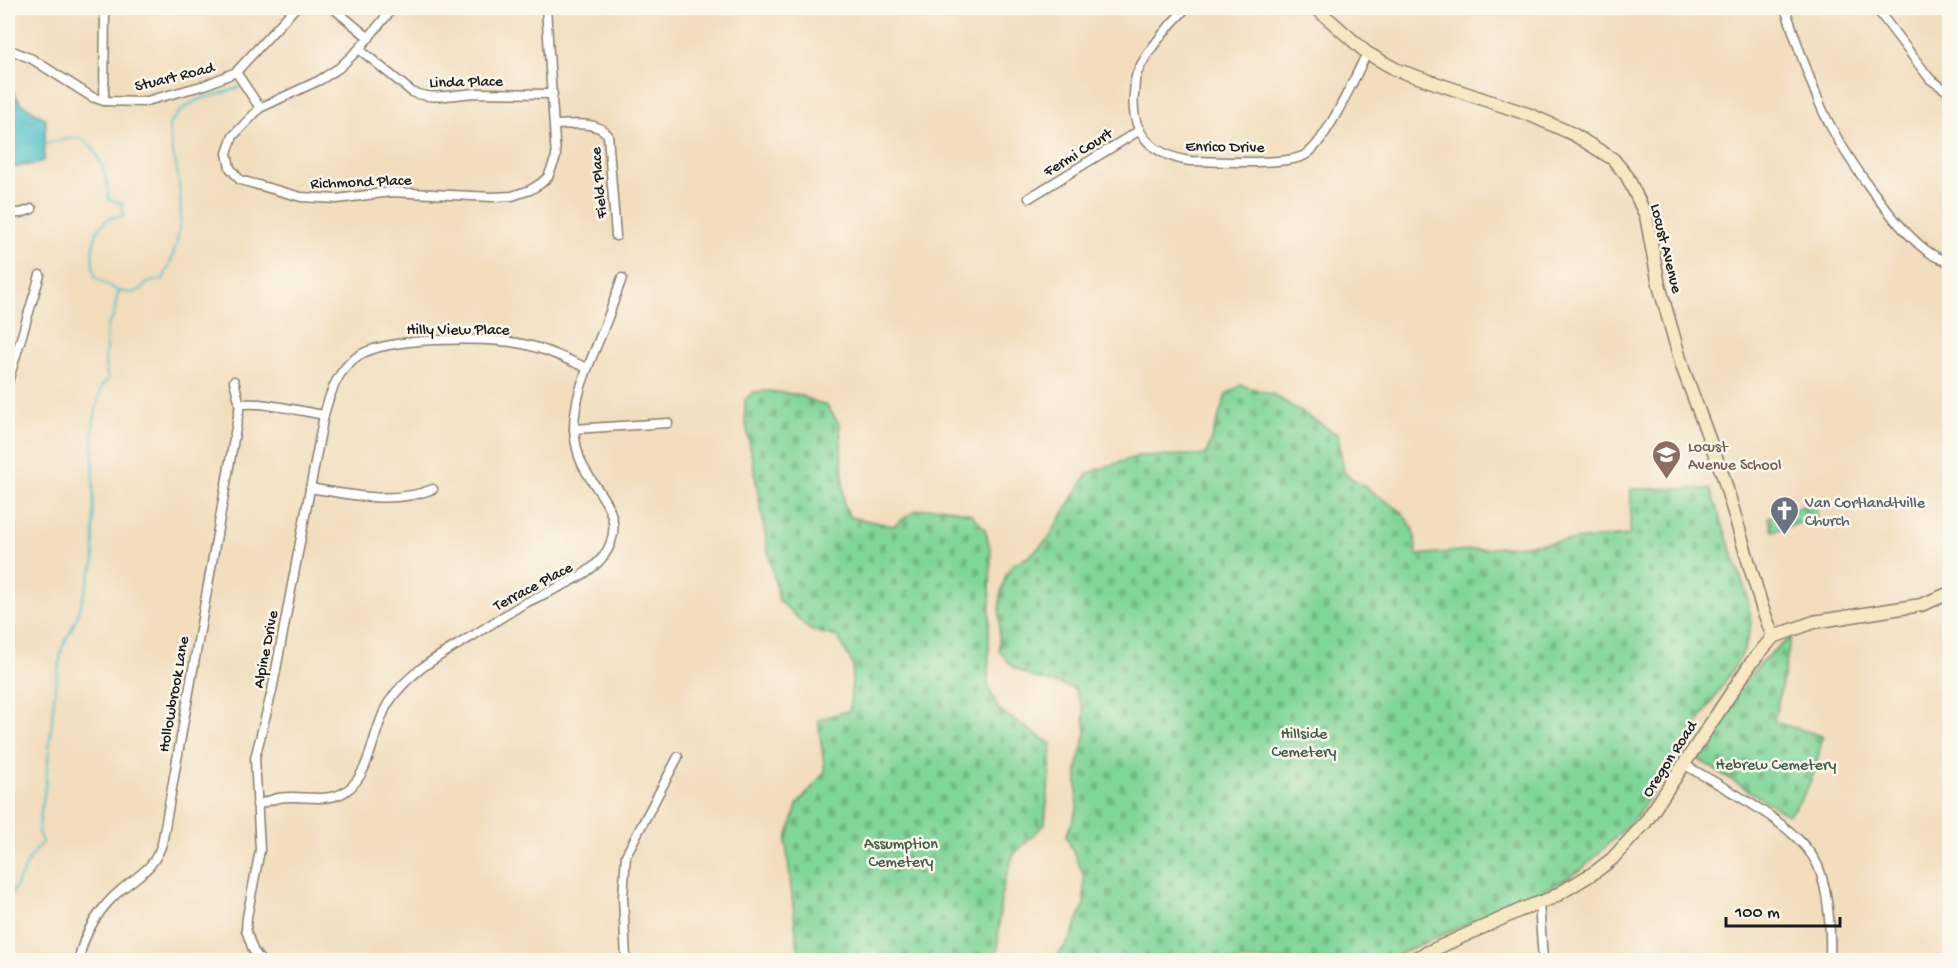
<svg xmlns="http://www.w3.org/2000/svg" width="1957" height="968" viewBox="0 0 1957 968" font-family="'Gochi Hand',sans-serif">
<defs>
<pattern id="cemetery-stones" width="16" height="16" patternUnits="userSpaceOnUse" patternTransform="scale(1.5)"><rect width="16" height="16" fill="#80d598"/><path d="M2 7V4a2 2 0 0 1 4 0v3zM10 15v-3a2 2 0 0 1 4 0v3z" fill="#6eb682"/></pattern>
<pattern id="water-ripples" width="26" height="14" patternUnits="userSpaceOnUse" patternTransform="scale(1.5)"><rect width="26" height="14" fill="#56c4cb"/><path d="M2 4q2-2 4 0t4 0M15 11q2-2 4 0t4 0" fill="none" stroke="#4aa8ae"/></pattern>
</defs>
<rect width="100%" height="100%" fill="#fbf7ec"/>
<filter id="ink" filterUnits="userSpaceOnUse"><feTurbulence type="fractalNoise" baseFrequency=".0167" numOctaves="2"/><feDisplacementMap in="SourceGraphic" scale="12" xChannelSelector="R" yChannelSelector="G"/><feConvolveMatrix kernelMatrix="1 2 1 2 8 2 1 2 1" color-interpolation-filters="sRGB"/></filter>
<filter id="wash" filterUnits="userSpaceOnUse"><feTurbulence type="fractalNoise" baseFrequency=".008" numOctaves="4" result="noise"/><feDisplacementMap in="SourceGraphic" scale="24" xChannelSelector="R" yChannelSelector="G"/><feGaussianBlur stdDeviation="1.35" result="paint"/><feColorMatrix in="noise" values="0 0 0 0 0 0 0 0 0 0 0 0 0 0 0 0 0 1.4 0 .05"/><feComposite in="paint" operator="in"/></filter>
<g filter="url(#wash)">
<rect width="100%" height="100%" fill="#f2ddbd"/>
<g fill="url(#cemetery-stones)" stroke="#4e785a" stroke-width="1.5">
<polygon points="1241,385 1274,395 1338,435 1344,473 1401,511 1414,530 1417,555 1630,535 1631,489 1710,489 1748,598 1751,623 1746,645 1738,662 1635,819 1582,869 1559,883 1386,960 1054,960 1070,940 1084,905 1084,876 1066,836 1077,810 1077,769 1086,732 1083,709 1074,688 1034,678 1014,668 999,651 1000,596 1006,575 1013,564 1028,557 1048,539 1088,473 1138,456 1206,455 1226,395"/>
<polygon points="769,391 799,395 827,406 840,425 844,504 850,517 893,526 916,510 942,507 971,514 985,529 991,552 988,686 999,710 1052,745 1045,824 1013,855 1001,895 997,960 799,960 786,842 797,805 825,772 818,720 850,710 853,665 838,637 810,630 779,600 769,556 745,418 745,400 753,392"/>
<polygon points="1814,503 1818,518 1772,531 1768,517"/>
<path d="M1791,638L1774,722L1823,736C1816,767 1811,792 1788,815L1696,758C1723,715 1747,666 1791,638Z"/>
</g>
<polygon fill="url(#water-ripples)" stroke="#397074" stroke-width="1.5" points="8,86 22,104 46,119 44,160 36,164 8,168"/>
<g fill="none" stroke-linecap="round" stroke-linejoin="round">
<g stroke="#56c4cb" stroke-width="2">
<path d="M45,144C54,142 69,137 78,138C99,141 108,183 109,200L122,203L124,216C118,217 110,216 105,221C91,235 90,261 96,278L118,291L132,293L142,289L147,283L163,279C182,241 184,211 177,170C174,154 168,140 169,124C176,116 183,107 194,102C207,95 223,95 239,87"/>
<polyline points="8,902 30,858 42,842 38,832 46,781 55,688 62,648 75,622 94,563 93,426 101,387 108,380 105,365 107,327 114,315 118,291"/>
<polyline points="8,931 9,943 16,960"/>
</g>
</g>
</g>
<g filter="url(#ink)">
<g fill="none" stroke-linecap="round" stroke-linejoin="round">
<defs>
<g id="street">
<polyline points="333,8 369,38"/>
<polyline points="393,8 359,49 339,68 320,80 260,108 233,136 227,153 230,168 240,180 301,197 337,199 391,192 492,197 512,196 530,190 540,184 548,177 556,157 546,8"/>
<path d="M1186,8C1171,23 1147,51 1138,71C1134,78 1135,86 1134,94C1130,134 1153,155 1190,161C1215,161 1286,166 1305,155C1325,144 1355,77 1367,53"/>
<path d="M1785,8C1797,42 1808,78 1823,111C1841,150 1896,232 1933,255C1938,258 1944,260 1950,262"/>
<polyline points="1876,8 1930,79 1950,93"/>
<polyline points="8,49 32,59 92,97 104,101 143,102 205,85 236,72 295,8"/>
<path d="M359,49L412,92C435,101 454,94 477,93C503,93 528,94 553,94"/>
<polyline points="236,72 260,108"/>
<polyline points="104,101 105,8"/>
<path d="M555,125C573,125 596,120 608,135L616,236"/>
<polyline points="1029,198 1140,130"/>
<polyline points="8,213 21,213 32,209"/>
<polyline points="8,382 40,275"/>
<path d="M240,405C258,400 304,412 324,415"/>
<polyline points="574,429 668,423"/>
<path d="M310,488C351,495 393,505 433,489"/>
<path d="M1685,765C1723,788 1799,824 1818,866C1829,892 1831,932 1830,960"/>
<path d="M257,805C264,803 271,799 279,798C299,794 328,804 346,791C372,774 373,726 389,702C410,670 443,654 474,635C490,625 505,615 520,606C550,589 600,576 611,542C622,510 594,490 582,464C577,453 575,442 574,429C574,392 592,359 605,325C611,310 616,294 622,278"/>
<polyline points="1539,903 1543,960"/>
<path d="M79,960C83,933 101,906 122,889C141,873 153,869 162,844L240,405L234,381"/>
<path d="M260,960L253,950L246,930L247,917L260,850L255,758L272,691L324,415C330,393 338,369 358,356C386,337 483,337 517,343C542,347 564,358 587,368"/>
<polyline points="626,960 623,897 626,855 678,757"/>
</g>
<g id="secondary">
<polyline points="1316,8 1367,53 1397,70 1530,115 1573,134 1613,159 1627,176 1646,216 1659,285 1682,366 1723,476 1762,607 1773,637"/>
<polyline points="1411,960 1525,908 1552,898 1595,872 1612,859 1645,823 1751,663 1773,637 1814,622 1921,605 1950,593"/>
</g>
</defs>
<use href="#street" stroke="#877c6c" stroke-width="11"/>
<use href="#secondary" stroke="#877c6c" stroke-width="15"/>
<use href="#street" stroke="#fff" stroke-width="8"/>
<use href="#secondary" stroke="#f7e8c3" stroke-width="12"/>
</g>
</g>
<defs>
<symbol id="school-pin" viewBox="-11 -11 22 30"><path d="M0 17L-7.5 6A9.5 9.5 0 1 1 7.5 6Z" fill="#8d6e63" stroke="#fbf7ec"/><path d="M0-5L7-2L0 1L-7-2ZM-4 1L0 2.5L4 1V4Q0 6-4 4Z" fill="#fff"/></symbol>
<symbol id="church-pin" viewBox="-11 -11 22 30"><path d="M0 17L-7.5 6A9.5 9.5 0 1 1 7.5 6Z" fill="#6b7280" stroke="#fbf7ec"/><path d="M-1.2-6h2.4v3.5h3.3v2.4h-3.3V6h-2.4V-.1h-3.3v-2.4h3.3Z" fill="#fff"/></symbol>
</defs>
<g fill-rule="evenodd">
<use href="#school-pin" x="1650" y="438" width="33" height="45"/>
<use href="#church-pin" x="1768" y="494" width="33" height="45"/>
</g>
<g text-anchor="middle" stroke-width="5" stroke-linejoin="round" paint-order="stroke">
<g font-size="16" fill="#1c1c1c" stroke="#fbf7ec">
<text transform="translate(174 75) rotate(-14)" y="6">Stuart Road</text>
<text transform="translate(466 80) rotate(-1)" y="6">Linda Place</text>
<text transform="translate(1225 145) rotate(1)" y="6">Enrico Drive</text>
<text transform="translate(1077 151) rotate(-32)" y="6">Fermi Court</text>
<text transform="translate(361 180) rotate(-2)" y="6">Richmond Place</text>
<text transform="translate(597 183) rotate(-95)" y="6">Field Place</text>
<text transform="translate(1668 248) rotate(76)" y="6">Locust Avenue</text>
<text x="458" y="334">Hilly View Place</text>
<text transform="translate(532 585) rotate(-28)" y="6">Terrace Place</text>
<text transform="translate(264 649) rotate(-79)" y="6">Alpine Drive</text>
<text transform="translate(172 694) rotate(-80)" y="6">Hollowbrook Lane</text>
<text transform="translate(1668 758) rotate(-57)" y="6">Oregon Road</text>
</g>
<g font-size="16" fill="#785e54" stroke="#fbf7ec" text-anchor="start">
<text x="1688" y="451">Locust<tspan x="1688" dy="18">Avenue School</tspan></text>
</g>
<g font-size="16" fill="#5b616d" stroke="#fbf7ec" text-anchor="start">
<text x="1805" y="507">Van Cortlandtville<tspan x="1805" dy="18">Church</tspan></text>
</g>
<g font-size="16" fill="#3f5d47" stroke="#fbf7ec">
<text x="1304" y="738">Hillside<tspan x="1304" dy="18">Cemetery</tspan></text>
<text x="1776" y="769">Hebrew Cemetery</text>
<text x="901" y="848">Assumption<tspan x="901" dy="18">Cemetery</tspan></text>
</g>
</g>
<rect width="1957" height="968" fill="none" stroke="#fbf7ec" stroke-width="30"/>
<path d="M1726 917v9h114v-9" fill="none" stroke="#1c1c1c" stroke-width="3"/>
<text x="1735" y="917" font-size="18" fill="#1c1c1c" stroke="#fbf7ec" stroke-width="4.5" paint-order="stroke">100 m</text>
</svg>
